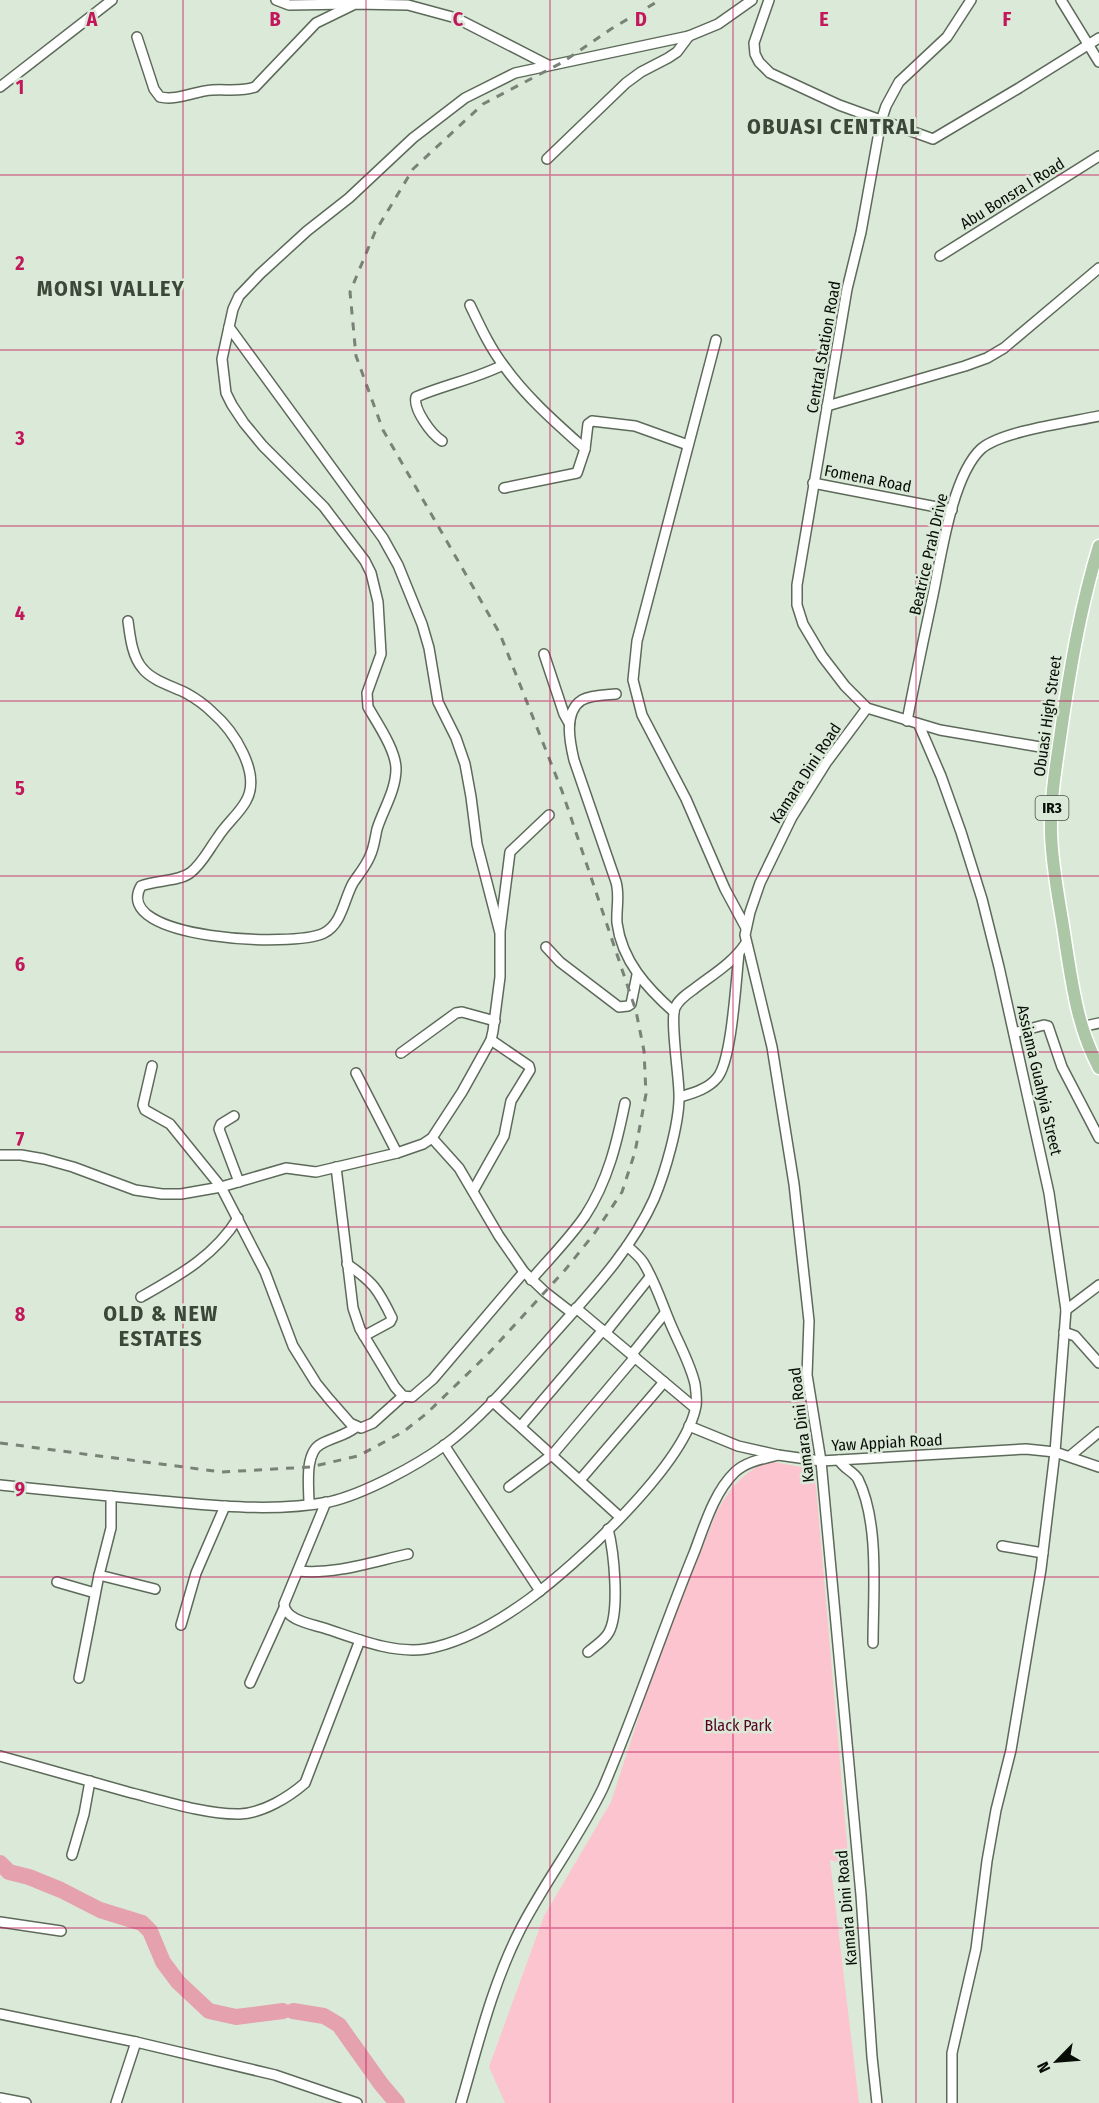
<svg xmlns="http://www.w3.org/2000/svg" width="1099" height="2103" viewBox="0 0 1099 2103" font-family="'Fira Sans Condensed',sans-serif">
<rect width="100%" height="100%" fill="#dbead8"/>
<path fill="#fcc4ce" d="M768,1461L807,1468L813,1473L816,1486L849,1866L830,1860L859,2103H505L489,2067L544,1916L611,1802L656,1664L717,1511C732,1486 742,1474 768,1461Z"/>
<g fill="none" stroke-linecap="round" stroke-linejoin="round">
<g stroke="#e5a1ad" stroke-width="16">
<polyline points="0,1863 9,1872 29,1877 61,1890 100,1910 142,1923 150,1931 163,1962 178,1982 209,2011 236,2017 283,2011"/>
<polyline points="293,2011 324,2016 339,2025 381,2084 397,2103"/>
</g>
<defs>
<g id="minor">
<polyline points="276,0 289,5 351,4"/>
<polyline points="769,0 754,43 755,54 759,62 770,73 839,105 933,139 1019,88 1099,38"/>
<polyline points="971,0 947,37 899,82 886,106 881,121 861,232 847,289 797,585 797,605 803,624 822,656 845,686 867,708 940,730 1058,750"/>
<polyline points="1061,0 1099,62"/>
<path d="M137,37L154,89L160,97C177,101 195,91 212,90C227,89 241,92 255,87L316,23L355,4L408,5L456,18L548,65"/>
<polyline points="0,87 112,0"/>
<polyline points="547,159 626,83 641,72 668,58 677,52 689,36"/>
<polyline points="940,256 1099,156"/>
<path d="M470,305C480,326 490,348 504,366C526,397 556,423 585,449"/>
<polyline points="716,340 637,641 633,680 642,715 686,799 725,889 746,928"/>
<polyline points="827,406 965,366 987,358 1004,348 1099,268"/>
<path d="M442,441C431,434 413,409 416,397C444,385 475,379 503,365"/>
<polyline points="813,483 952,510"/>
<polyline points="504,488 577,473 585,449 588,424 592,421 635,426 688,445"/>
<path d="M128,621C130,636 132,657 143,669C153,681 172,686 186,693C195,698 205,705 212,712C233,730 262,773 246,801C239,814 226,824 218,837C209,849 202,864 190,873C177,882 156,880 141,886C110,940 295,948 324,933C342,924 344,899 353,883C359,874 366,866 370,856C374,848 375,838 377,829C383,810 396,790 396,769C396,750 377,723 368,707L367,693L381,654L378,602L371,573L365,561L324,507L263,446L244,423L232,405L226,393L222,359L229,327"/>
<polyline points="544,654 564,714 569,723"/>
<path d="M616,694C606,695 591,695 582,700C563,712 570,743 574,760L616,882C620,896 616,909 617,923C622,961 647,988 674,1012"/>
<polyline points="867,708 826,763 792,817 760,883 750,912 745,935 772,1047 794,1184 809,1321 807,1375 821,1461 861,1895 872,2057 877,2103"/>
<path d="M907,721C915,679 924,637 933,595C941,557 952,476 981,449C1001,431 1071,422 1099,416"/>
<polyline points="919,725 941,776 961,832 982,899 999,967 1049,1193 1066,1310 1055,1452 1041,1569 1011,1750 996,1810 987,1861 976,1949 952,2053 952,2103"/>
<polyline points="500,931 510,852 549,815"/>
<polyline points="546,947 560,962 619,1007 628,1006 631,1004 637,975"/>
<polyline points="1081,1027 1099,1023"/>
<polyline points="1014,1033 1044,1025 1048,1026 1062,1067 1099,1138"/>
<polyline points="401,1053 456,1013 462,1012 495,1021"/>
<polyline points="152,1066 143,1105 145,1110 170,1124 221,1187 265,1272 293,1346 316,1383 329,1399 350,1423 361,1428 373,1423 403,1396"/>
<polyline points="356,1073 397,1153"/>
<path d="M680,1097C693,1093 708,1089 717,1078C732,1061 736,979 739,953"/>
<polyline points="234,1116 221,1124 219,1129 239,1182"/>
<polyline points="432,1138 459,1168 499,1236 524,1272 545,1292 572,1313"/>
<polyline points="0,1155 21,1155 44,1159 73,1167 135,1190 162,1194 181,1194 221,1187 286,1168 316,1172 397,1153 423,1144 432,1138 462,1092 491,1040 493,1031 500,977 500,933 477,844 471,797 465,764 456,738 438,702 429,648 422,624 398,565 383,538 229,327 233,309 239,296 260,274 307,231 349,198 413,138 465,98 515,73 689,36 718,24 752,0"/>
<polyline points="336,1167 353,1308 360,1329 395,1387 403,1396 412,1397 433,1379 524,1272"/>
<polyline points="473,1191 504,1136 511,1101 530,1070 529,1066 491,1040"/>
<path d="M347,1264C373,1282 378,1289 392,1318L390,1322L364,1336"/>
<path d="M531,1280C549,1259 569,1239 585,1216C608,1181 617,1142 625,1103"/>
<path d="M141,1297C178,1276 215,1256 238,1218"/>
<polyline points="576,1308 695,1408"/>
<polyline points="1066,1310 1099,1285"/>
<polyline points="606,1332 650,1277"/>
<polyline points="1064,1332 1075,1336 1099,1363"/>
<polyline points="632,1354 665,1313"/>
<polyline points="492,1401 620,1517"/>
<polyline points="521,1426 603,1330"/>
<polyline points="689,1426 738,1446 778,1455 821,1461 1026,1449 1055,1452 1099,1467"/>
<polyline points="444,1445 540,1591"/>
<polyline points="1070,1456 1099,1432"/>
<path d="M839,1460C844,1469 853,1471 858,1479C880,1523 873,1595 873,1643"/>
<polyline points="580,1480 664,1382"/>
<path d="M0,1485C54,1491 108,1496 162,1501C215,1506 275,1512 329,1502C364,1494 416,1466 445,1445C482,1417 513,1380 544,1345C583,1300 629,1255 654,1199C665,1173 680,1122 679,1094C679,1076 670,1020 675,1008C678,1000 687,994 694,989C712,975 733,963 746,943"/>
<polyline points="509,1487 553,1454 635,1357"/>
<polyline points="111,1496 111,1528 99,1575 155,1589"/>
<path d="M326,1502L284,1604C285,1620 311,1624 324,1628C355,1638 392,1654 426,1649C462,1643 499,1621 528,1600C576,1565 685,1465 696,1406C697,1399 696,1391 695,1384C690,1363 679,1344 671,1325C662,1304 655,1281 643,1262C639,1256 633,1251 627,1246"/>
<path d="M309,1504C309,1487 304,1453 321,1444C333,1437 345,1436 356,1427"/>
<polyline points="1002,1546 1043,1553"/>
<path d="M298,1571C334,1575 372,1562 408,1554"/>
<polyline points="57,1582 95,1593"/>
<polyline points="181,1625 196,1573 225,1506"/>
<path d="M588,1652C595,1646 605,1640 609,1632C620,1611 614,1552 608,1529"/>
<polyline points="79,1678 99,1575"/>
<polyline points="250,1683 284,1608"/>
<path d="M0,1756C43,1768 85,1780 128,1792C160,1800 207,1815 240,1814C263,1813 289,1797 305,1783L360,1640"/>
<polyline points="72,1855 84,1814 90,1781"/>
<polyline points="0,1922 61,1931"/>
<polyline points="0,2014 136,2042"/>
<polyline points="0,2098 26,2103"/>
<polyline points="116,2103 136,2042 275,2075 357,2103"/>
<path d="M461,2103C478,2045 492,1985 520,1930C545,1881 579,1838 603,1788C636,1711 662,1631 694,1553C704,1527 714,1492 735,1472C747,1461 763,1459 778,1455"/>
</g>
<path id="major" d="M1099,546C1081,605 1071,663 1062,724C1057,760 1050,797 1051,833C1052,871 1061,909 1066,946C1073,990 1078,1028 1099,1068"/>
</defs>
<use href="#minor" stroke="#5d6a5a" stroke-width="12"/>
<use href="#major" stroke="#fff" stroke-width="15"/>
<use href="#minor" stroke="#fff" stroke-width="9"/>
<use href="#major" stroke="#acc7a5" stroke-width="12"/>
<polyline stroke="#788276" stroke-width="3" stroke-dasharray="8 8" stroke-linecap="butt" points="0,1443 222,1472 310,1467 358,1456 403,1432 426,1414 488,1354 565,1270 594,1234 622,1192 635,1152 646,1094 644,1051 636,1011 562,791 500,634 383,430 356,356 350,292 375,232 413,169 483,104 563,62 611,29 660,0"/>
</g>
<path fill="none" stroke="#c2185b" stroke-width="1.5" stroke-opacity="0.55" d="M183,0V2103M366,0V2103M550,0V2103M733,0V2103M916,0V2103M0,175H1099M0,350H1099M0,526H1099M0,701H1099M0,876H1099M0,1052H1099M0,1227H1099M0,1402H1099M0,1577H1099M0,1752H1099M0,1928H1099"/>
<g text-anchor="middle" stroke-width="5" stroke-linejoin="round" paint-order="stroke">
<rect fill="#dbead8" stroke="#474f46" stroke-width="1.5" x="1035.5" y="796" width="33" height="24" rx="4.5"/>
<g font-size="15" font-weight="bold" fill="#080d07">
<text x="1052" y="813">IR3</text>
</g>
<g font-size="16" fill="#080d07" stroke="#dbead8">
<text transform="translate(1012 193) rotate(-32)" y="6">Abu Bonsra I Road</text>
<text transform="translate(823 347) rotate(-80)" y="6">Central Station Road</text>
<text transform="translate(868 478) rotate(11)" y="6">Fomena Road</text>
<text transform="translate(928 554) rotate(-77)" y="6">Beatrice Prah Drive</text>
<text transform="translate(1047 716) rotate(-82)" y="6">Obuasi High Street</text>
<text transform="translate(805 773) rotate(-57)" y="6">Kamara Dini Road</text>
<text transform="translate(1040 1080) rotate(77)" y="6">Assiama Guahyia Street</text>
<text transform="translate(801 1425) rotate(-97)" y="6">Kamara Dini Road</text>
<text transform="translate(887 1442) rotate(-3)" y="6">Yaw Appiah Road</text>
<text transform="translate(846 1908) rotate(-95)" y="6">Kamara Dini Road</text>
</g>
<g font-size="16" fill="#550321" stroke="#dbead8">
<text x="738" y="1731">Black Park</text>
</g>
<g font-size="22" font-weight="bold" letter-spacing="1.5" fill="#3b4738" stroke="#dbead8">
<text x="834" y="134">OBUASI CENTRAL</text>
<text x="111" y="296">MONSI VALLEY</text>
<text x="161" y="1321">OLD &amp; NEW<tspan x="161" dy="25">ESTATES</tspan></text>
</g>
</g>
<g font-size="20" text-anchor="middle" font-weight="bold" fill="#c2185b" stroke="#dbead8" stroke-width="5" stroke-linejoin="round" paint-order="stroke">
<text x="92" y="26">A</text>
<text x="275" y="26">B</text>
<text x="458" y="26">C</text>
<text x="641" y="26">D</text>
<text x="824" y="26">E</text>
<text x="1007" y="26">F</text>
<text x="20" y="94">1</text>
<text x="20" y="270">2</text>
<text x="20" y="445">3</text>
<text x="20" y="620">4</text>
<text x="20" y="795">5</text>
<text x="20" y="971">6</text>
<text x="20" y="1146">7</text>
<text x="20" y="1321">8</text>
<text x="20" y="1496">9</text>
</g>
<g transform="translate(1057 2061) rotate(245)" stroke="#dbead8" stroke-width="4.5" paint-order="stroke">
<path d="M0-4.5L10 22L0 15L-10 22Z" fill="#080d07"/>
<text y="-9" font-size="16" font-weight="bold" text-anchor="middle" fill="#080d07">N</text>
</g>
</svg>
